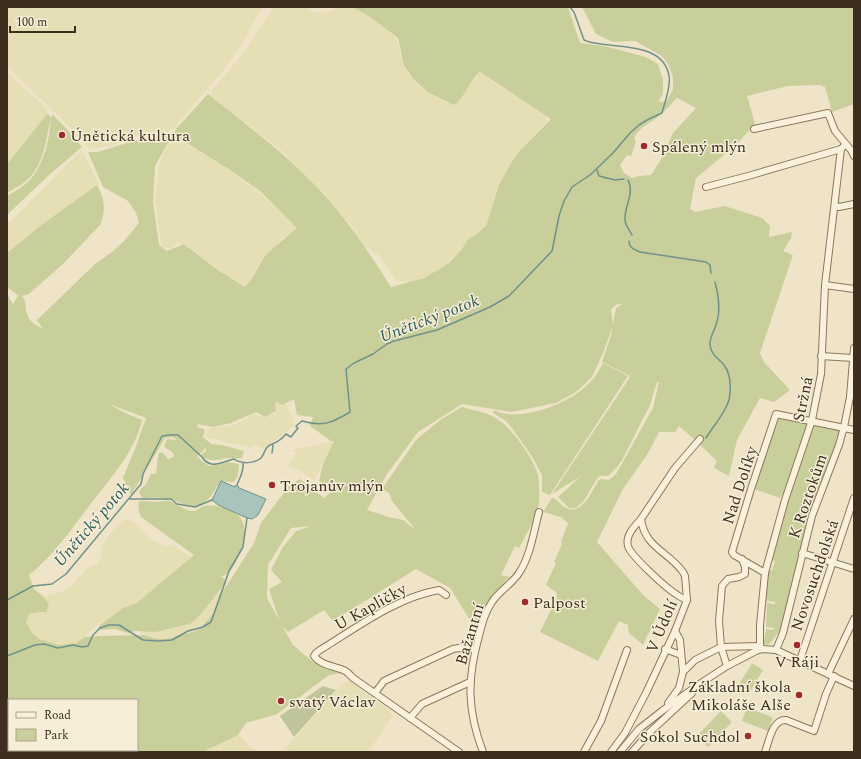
<svg xmlns="http://www.w3.org/2000/svg" width="861" height="759" viewBox="0 0 861 759" font-family="Spectral,serif">
<rect width="100%" height="100%" fill="#f0e4c8"/>
<g fill="#e6deb5" fill-rule="evenodd">
<polygon points="7,7 262,7 241,46 230,62 174,128 168,132 135,136 113,145 92,149 88,147 57,114 7,66"/>
<polygon points="274,7 306,7 313,12 322,13 328,12 340,7 352,7 384,27 392,34 397,40 401,56 409,75 421,88 429,93 448,103 480,72 505,90 523,99 546,116 547,121 520,149 505,173 499,185 486,226 482,230 470,237 462,249 446,264 425,277 409,282 401,282 395,279 378,254 364,246 352,227 327,197 282,151 211,96 212,90 242,55"/>
<polygon points="7,73 46,108 47,110 47,114 7,164"/>
<path d="M205,106L217,110L222,114L231,119L244,130L246,139L249,141L250,140L256,145L266,150L269,148L271,150L270,153L278,161L283,168L291,174L296,173L299,179H303L306,182L311,188L319,194L324,202L333,210L335,215V217L326,220L316,229H314L306,223L303,224L302,228H298V224L290,220L296,227L295,230L280,241L267,255L258,265L250,282L246,286L229,277L185,244L178,243L171,248H167L163,247L161,244L155,199L160,161L172,136L209,157L210,151L207,146L196,137L187,139L181,134L184,127L189,126L197,117H200V112ZM215,160H222L229,161L244,172L252,178L278,207L284,209L285,214L289,219L256,190Z"/>
<polygon points="82,150 98,184 97,186 40,226 7,253 7,224"/>
<polygon points="277,402 282,405 286,404 288,405 289,412 292,415 294,425 264,449 255,445 252,448 248,447 205,437 206,432 208,429 219,426 229,427 244,420 253,414 265,417 269,414 274,414 276,412 275,404"/>
<polygon points="334,441 314,481 301,471 287,467 297,453 292,450"/>
<polygon points="125,519 135,523 148,537 164,546 171,546 172,544 227,583 220,594 216,606 212,615 202,626 186,634 180,634 172,638 163,639 146,636 131,627 114,621 104,621 97,624 82,640 76,643 59,645 39,639 32,633 26,622 29,614 39,612 49,605 44,597 61,592 69,588 90,566 97,564 101,557 102,547 112,531"/>
<polygon points="349,681 384,706 393,715 368,752 276,752 282,751 294,739 343,683"/>
<polygon points="238,735 250,746 260,752 203,752"/>
</g>
<g fill="#c9cf9b" fill-rule="evenodd">
<path d="M352,7H568L580,43L604,46L646,57L658,64L663,80V94L658,102L667,101L673,89V77L668,64L662,56L635,41L613,42L596,34L582,7H854V104L832,112L825,87L820,85L788,86L747,96L755,124L736,145L696,178L690,209L695,212L725,206L762,218L770,226L769,237L792,232L791,238L783,251L793,255L760,353L764,362L790,390L774,402L760,398L737,440L729,476L714,468L717,461L695,440L679,426L675,432H659L647,455L623,489L597,542L643,595L660,609L643,645L629,633L628,625L619,621L598,661L540,632L557,598L556,592L546,585L556,563L554,562L562,544L561,542L568,523L561,517L543,512L552,498C557,499 560,504 564,507C582,517 591,492 599,480L601,479L609,480L616,474L653,408L659,382H657L650,405L622,460L617,467L608,476H601L598,477L583,502L575,508H569L558,497L581,476L552,494L630,377L628,375L602,362L611,335L616,308L622,304C617,303 614,306 611,310L613,325L604,351L592,377L576,392L556,403L512,412L462,404L418,432L387,474L367,510L389,517L403,520L416,530L392,501L389,493L382,489L416,440L440,420L462,407C473,410 485,412 494,417C511,426 531,455 537,472C540,481 540,500 538,509C534,522 525,536 519,548L515,546L501,575L510,577L489,600L476,630L450,588L416,569L333,621L324,610L288,632L283,627L293,645L314,663L317,661L343,673L329,675L277,714L246,723L238,735L203,752H7V294L13,304L17,297L19,296L7,287V253L40,226L97,185C105,200 106,210 100,225L63,264L29,294L22,296C28,305 24,306 27,314C29,322 37,326 43,329L37,320L95,264L112,252L124,241L139,223L136,213L128,201L103,187L88,152H98L133,141L173,135L176,129L208,94C244,123 281,150 313,183C344,214 368,251 391,287L424,278L449,263L462,249L468,239L478,233L486,226L499,185L511,163L520,150L551,119L480,72C469,79 466,97 454,105L429,93L414,80L404,65L398,38L370,17ZM677,98L696,108L673,133L662,158L651,175L639,176L632,178L624,173L620,165L627,155L631,156L636,141L634,139C637,128 651,123 659,116C666,110 671,104 677,98ZM174,135L227,168L260,191L297,228C287,237 276,245 266,255C258,265 254,278 245,287L218,270L184,244L167,251L159,245L153,201L155,166L172,136ZM294,399L297,415L313,417L310,426L331,441H334L323,464L319,481L331,492L324,498L300,479L290,485L261,523L254,543L229,582L220,594L216,606L212,615L202,626L195,631L186,634H180L172,638L163,639L153,638L144,635L99,636L85,637L76,643L59,645L39,639L32,633L26,622L29,614L39,612H46L49,605L44,597L34,589L29,575C53,556 71,530 89,506C109,480 135,452 142,420L125,413L109,404L146,418L135,449L123,478L131,495L165,438L173,437L177,440L167,439L164,447L171,451L174,455L173,457L168,459L162,452L159,453L158,456L156,473L154,474H151L146,484L140,490L139,492L142,498C151,498 160,497 169,499C186,502 188,514 206,501C213,496 215,487 221,481L234,482L238,475L239,464L229,462L209,466L202,461L197,456L206,448V451L202,454L201,456C210,463 219,459 229,458C234,458 237,459 242,458L244,451L222,445L211,444L203,437L205,430L198,427L197,424L213,427L231,423L256,412L265,417L276,411L275,404L277,402L282,405ZM311,526L296,531L283,547L271,570L282,582L269,589L279,620L267,598L268,565L291,528ZM9,700H137V750H9Z"/>
<path d="M47,114H48L51,118C46,137 45,161 30,177C24,184 15,188 7,193V164Z"/>
<path d="M53,115L65,127L82,147L50,174L7,215V196C14,192 22,187 28,182C44,166 50,138 51,117Z"/>
<path d="M603,363L628,376L550,495L542,492V475L533,458L512,428L507,422L493,413L494,410C498,412 502,413 506,414C534,417 575,401 593,379C597,374 600,369 603,363Z"/>
<polygon points="777,417 809,423 784,496 781,495 780,497 783,499 754,489"/>
<polygon points="814,424 838,429 840,431 791,587 780,631 771,642 768,645 763,644 761,641 764,641 766,629 772,630 775,628 766,627 767,603 775,604 775,602 763,600 768,570 772,571 775,561 771,560 782,517"/>
<path d="M142,501C147,501 150,501 155,502C160,502 165,500 170,501C177,504 185,511 193,511C197,511 200,507 204,506C215,504 230,509 239,516C243,520 246,531 245,536C244,546 232,577 221,576L226,581L206,608L192,623L156,632L135,631L128,633L115,629L97,630L100,625L123,608L137,603L194,555L141,517L139,512L138,502Z"/>
<polygon points="752,663 763,670 749,693 738,686"/>
<polygon points="747,707 773,718 768,731 742,721"/>
<polygon points="721,711 732,722 708,747 697,736"/>
</g>
<polygon fill="#bfc49a" points="323,686 336,690 294,737 280,716"/>
<polygon fill="#a9c4bc" stroke="#6f938a" points="221,481 235,487 236,485 238,486 239,488 266,499 258,515 252,519 247,518 218,505 212,500"/>
<g fill="none" stroke-linecap="round" stroke-linejoin="round">
<g stroke="#6f938a" stroke-width="1.5">
<polyline points="597,170 599,176 615,180 624,179"/>
<path d="M628,180C635,194 624,206 625,220C625,225 630,231 632,235"/>
<path d="M629,241C629,248 634,249 640,252L706,262L710,265L711,273"/>
<path d="M706,438C712,428 721,418 726,407C732,397 732,375 724,365C719,359 711,355 710,345C709,338 714,332 716,325C721,311 719,297 715,282"/>
<polyline points="272,453 273,445"/>
<path d="M237,485C240,477 244,472 243,463"/>
<polyline points="130,499 171,499 177,504 195,507 212,500"/>
<path d="M7,600L33,586L52,584L66,574L141,484L143,474L162,436L169,435H178L202,457C210,470 222,462 234,459C241,464 254,464 261,458C265,454 264,448 270,445C277,442 280,441 286,434L291,437L298,428L296,426L302,421C323,427 332,423 350,412L346,369L354,363L373,354L387,344L394,341L437,330L490,307L509,296L552,251L559,216L564,201L572,187L590,175L613,153L630,133L639,125L647,120L662,113C665,101 671,88 669,76C664,43 619,48 595,43C591,43 587,41 584,40L574,12L570,7"/>
<polyline points="7,656 35,645 44,644 58,648 73,645 82,647 88,646 93,635 100,628 109,625 119,625 143,640 158,641 172,640 188,631 203,627 211,622 229,571 243,547 247,518"/>
</g>
<defs>
<g id="minor">
<polyline points="754,129 828,113 835,131 851,150 854,156"/>
<polyline points="706,187 748,176 841,149 845,145"/>
<polyline points="835,206 839,207 854,204"/>
<polyline points="825,285 854,289"/>
<polyline points="821,356 853,358"/>
<path d="M641,519C635,526 625,535 628,546C630,555 666,588 676,594C679,597 683,598 687,600"/>
<polyline points="802,553 854,569"/>
<polyline points="765,573 734,555 732,552 751,489 776,414 854,430"/>
<path d="M446,595L439,590C397,597 356,628 320,650L316,653L314,656C320,665 334,666 343,670C347,671 350,675 353,678L459,752"/>
<polyline points="675,631 680,640 683,672"/>
<polyline points="665,649 681,655"/>
<polyline points="762,649 760,646 760,625 765,573 785,500 812,420 821,374 825,285 841,149"/>
<polyline points="776,650 783,633 812,516 839,445 844,427 850,397 854,348"/>
<polyline points="800,660 854,498"/>
<polyline points="727,666 721,647 719,621 722,586 728,579 739,577 745,574 745,567 742,559"/>
<polyline points="828,674 854,619"/>
<polyline points="375,693 384,681 453,649 459,648 475,649"/>
<polyline points="668,703 679,688 683,672 695,660 721,647 760,646"/>
<polyline points="410,718 422,704 470,682"/>
<path d="M483,752C467,710 467,679 479,636C482,624 485,612 492,602C499,591 512,584 519,573C530,557 534,531 539,512"/>
<polyline points="584,752 601,721 627,650"/>
<path d="M611,752L625,733L646,693L675,631L687,600L685,576L683,572C668,551 645,548 641,519L675,468L700,439"/>
<polyline points="620,752 639,729 662,711 698,685 727,666 756,651 762,649 776,650 854,686"/>
<polyline points="632,752 650,732 692,693"/>
<path d="M765,752C769,742 772,719 786,720L814,731L826,694L834,676"/>
</g>
</defs>
<use href="#minor" stroke="#8d765c" stroke-width="8"/>
<use href="#minor" stroke="#faf1dc" stroke-width="6"/>
</g>
<g fill="#9e2a2b" stroke="#f7eed8" stroke-width="1.5">
<circle cx="62" cy="135" r="4"/>
<circle cx="644" cy="146" r="4"/>
<circle cx="272" cy="485" r="4"/>
<circle cx="525" cy="602" r="4"/>
<circle cx="797" cy="645" r="4"/>
<circle cx="799" cy="695" r="4"/>
<circle cx="281" cy="701" r="4"/>
<circle cx="748" cy="736" r="4"/>
</g>
<g text-anchor="middle" stroke-width="3" stroke-linejoin="round" paint-order="stroke">
<g font-size="16" fill="#3d2e20" stroke="#f7eed8" text-anchor="start">
<text x="70" y="141">Únětická kultura</text>
<text x="652" y="152">Spálený mlýn</text>
<text x="280" y="491">Trojanův mlýn</text>
<text x="533" y="608">Palpost</text>
<text x="797" y="667" text-anchor="middle">V Ráji</text>
<text x="791" y="692" text-anchor="end">Základní škola<tspan x="791" dy="18">Mikoláše Alše</tspan></text>
<text x="289" y="707">svatý Václav</text>
<text x="740" y="742" text-anchor="end">Sokol Suchdol</text>
</g>
<g font-size="16" fill="#3d2e20" stroke="#f7eed8">
<text transform="translate(802 399) rotate(-78)" y="6">Stržná</text>
<text transform="translate(739 485) rotate(-72)" y="6">Nad Dolíky</text>
<text transform="translate(807 496) rotate(-71)" y="6">K Roztokům</text>
<text transform="translate(814 575) rotate(-71)" y="6">Novosuchdolská</text>
<text transform="translate(370 606) rotate(-29)" y="6">U Kapličky</text>
<text transform="translate(661 626) rotate(-67)" y="6">V Údolí</text>
<text transform="translate(469 634) rotate(-73)" y="6">Bažantní</text>
</g>
<g font-size="17" font-style="italic" fill="#2f5d5a" stroke="#f7eed8">
<text transform="translate(429 318) rotate(-21)" y="6">Únětický potok</text>
<text transform="translate(91 524) rotate(-49)" y="6">Únětický potok</text>
</g>
</g>
<rect width="861" height="759" fill="none" stroke="#3d2e20" stroke-width="16"/>
<rect x="8" y="699" width="130" height="52" fill="#f7eed8" stroke="#ada18e"/>
<rect x="16" y="712" width="20" height="6" fill="#faf1dc" stroke="#ada18e"/>
<text x="44" y="719" font-size="12" fill="#3d2e20">Road</text>
<rect x="16" y="729" width="20" height="12" fill="#c9cf9b" stroke="#ada18e"/>
<text x="44" y="739" font-size="12" fill="#3d2e20">Park</text>
<path d="M10 26v6h65v-6" fill="none" stroke="#3d2e20" stroke-width="2"/>
<text x="16" y="26" font-size="12" fill="#3d2e20" stroke="#f7eed8" stroke-width="3" paint-order="stroke">100 m</text>
</svg>
